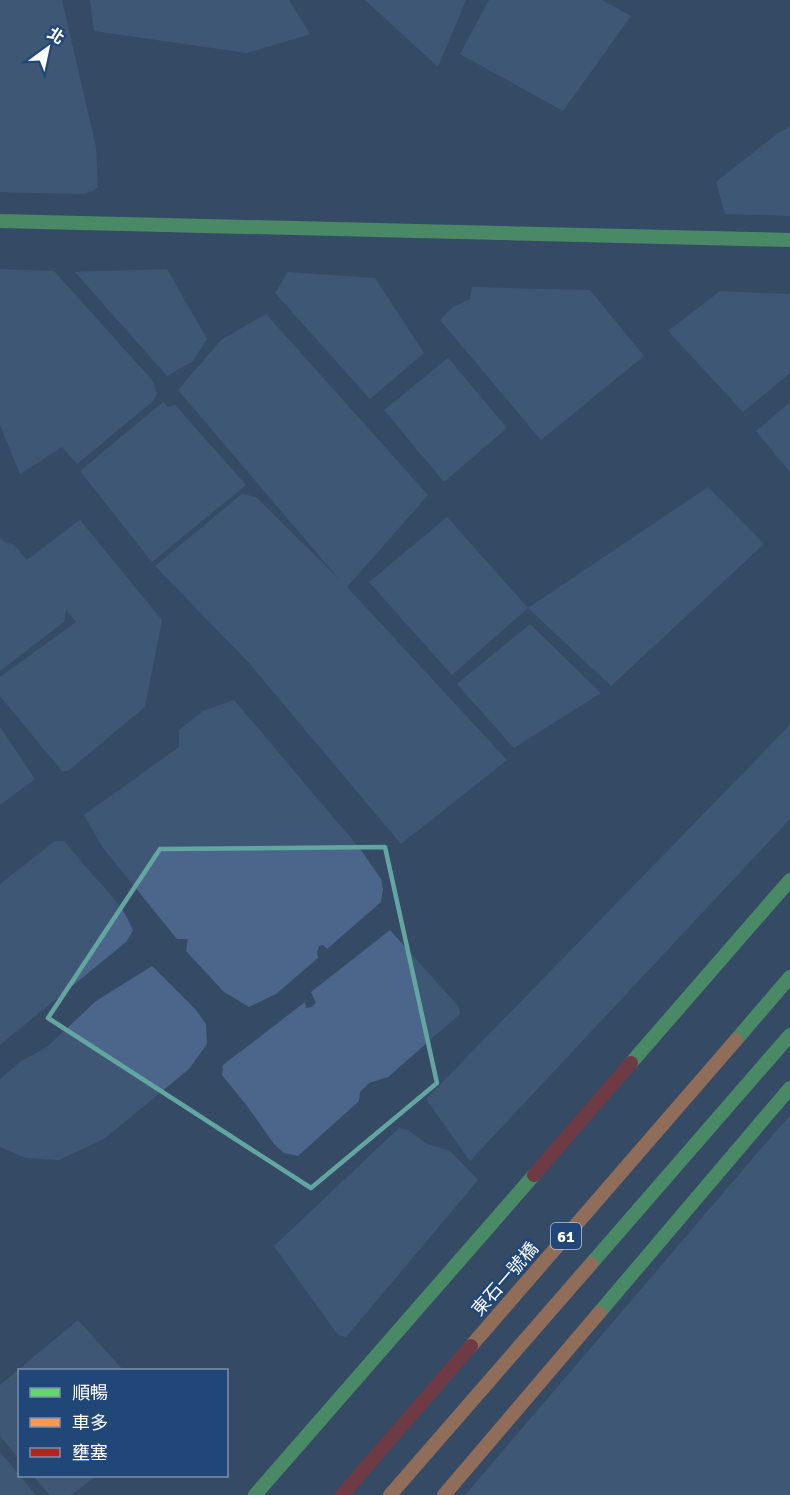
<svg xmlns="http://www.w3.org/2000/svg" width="790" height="1495" viewBox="0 0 790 1495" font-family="Signika,'Noto Sans TC',sans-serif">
<rect width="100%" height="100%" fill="#354a65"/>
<g fill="#4b668a">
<polygon points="0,0 62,0 96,147 98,187 93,191 84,194 0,192"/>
<polygon points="90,0 289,0 310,34 247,53 94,31"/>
<polygon points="365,0 466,0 438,67"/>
<polygon points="489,0 602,0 631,16 563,111 460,54"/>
<polygon points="790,127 790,216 725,214 716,182 778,133"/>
<polygon points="0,269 54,271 152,380 157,393 153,401 77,464 62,447 20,474 0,425"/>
<polygon points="167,269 207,339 193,361 167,376 75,272"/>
<polygon points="288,272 375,278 424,353 370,399 275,293"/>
<polygon points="472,287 590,290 644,356 541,440 440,320 453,307 470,299"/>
<polygon points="720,291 790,294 790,373 743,412 668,331"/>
<polygon points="266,314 428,495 347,587 507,760 401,844 249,663 155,566 242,494 256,497 339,579 178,390 221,340"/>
<polygon points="448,358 507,428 444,482 384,410"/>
<polygon points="163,402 168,407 175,405 246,485 152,562 80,471"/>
<polygon points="790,402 790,472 756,431"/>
<polygon points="708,487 764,544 611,686 528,608 452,675 369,582 447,517 528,608"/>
<polygon points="80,520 162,620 145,707 68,771 62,771 0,696 0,677 76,622 66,610 64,622 0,671 0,538 5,542 14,545 27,560"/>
<polygon points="530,624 601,693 514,748 457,684"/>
<polygon points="234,700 361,850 381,879 383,889 381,902 327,949 323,945 319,946 317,952 318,958 276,994 249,1007 224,992 186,951 188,939 177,939 103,848 84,815 179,747 179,730 203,711"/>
<polygon points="790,725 790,819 470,1161 426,1099"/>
<polygon points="0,727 35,779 0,805"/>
<path d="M55,841H64C74,852 82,863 92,874C107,891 126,909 133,931L126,942L0,1045V884Z"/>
<polygon points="390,930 459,1007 460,1014 388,1077 369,1083 360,1092 359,1101 298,1156 284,1153 274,1144 247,1106 222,1075 223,1065 305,1002 306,1008 312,1007 316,1003 311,992"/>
<polygon points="152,966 196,1010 206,1024 207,1044 189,1069 104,1139 59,1160 25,1158 0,1147 0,1079 21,1061 47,1047 96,1001"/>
<polygon points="790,1116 790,1495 465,1495 778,1129"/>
<polygon points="399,1128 408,1130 427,1144 450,1151 478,1180 346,1337 338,1335 274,1246"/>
<polygon points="78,1320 123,1370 20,1370 19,1459 0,1436 0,1385"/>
<polygon points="0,1452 36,1495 0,1495"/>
<polygon points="33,1476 96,1476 71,1495 50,1495"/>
</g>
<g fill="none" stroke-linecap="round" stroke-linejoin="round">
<g stroke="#63d668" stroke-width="14">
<polyline points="0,221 790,240"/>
<polyline points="736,1040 790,977"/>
<polyline points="631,1063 790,880"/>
<polyline points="591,1264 790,1035"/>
<polyline points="599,1313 790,1088"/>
<polyline points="255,1495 534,1175"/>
</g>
<g stroke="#ff974d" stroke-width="14">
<polyline points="471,1346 736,1040"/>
<polyline points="390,1495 591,1264"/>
<polyline points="444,1495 599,1313"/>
</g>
<g stroke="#b3261e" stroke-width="14">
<polyline points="534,1175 631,1063"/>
<polyline points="342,1495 471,1346"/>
</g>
</g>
<path d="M0 0H790V1495H0ZM385,847L437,1083L311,1188L48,1018L160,849Z" fill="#354a65" fill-opacity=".55" fill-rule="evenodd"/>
<path fill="none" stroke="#63a6a1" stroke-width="4.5" stroke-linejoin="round" d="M385,847L437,1083L311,1188L48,1018L160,849Z"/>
<g text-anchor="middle" stroke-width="5" stroke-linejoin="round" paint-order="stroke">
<rect fill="#214779" stroke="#bcc8d7" stroke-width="1.5" x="551" y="1223" width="30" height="26" rx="4.5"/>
<g font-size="16" font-weight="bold" fill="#fff">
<text x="566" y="1242">61</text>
</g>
<g font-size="18" fill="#fff" stroke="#214779">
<text transform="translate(505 1279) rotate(-49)" y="6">東石一號橋</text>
</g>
</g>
<rect x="18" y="1369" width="210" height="108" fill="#214779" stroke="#7a91af" stroke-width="1.5"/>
<rect x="30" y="1388" width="30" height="9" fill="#63d668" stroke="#7a91af" stroke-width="1.5"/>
<text x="72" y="1399" font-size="18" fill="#ffffff">順暢</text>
<rect x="30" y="1418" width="30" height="9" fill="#ff974d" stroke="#7a91af" stroke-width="1.5"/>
<text x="72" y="1429" font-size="18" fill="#ffffff">車多</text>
<rect x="30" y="1448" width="30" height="9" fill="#b3261e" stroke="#7a91af" stroke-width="1.5"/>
<text x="72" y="1459" font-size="18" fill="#ffffff">壅塞</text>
<g transform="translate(48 48) rotate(33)" stroke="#214779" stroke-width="4.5" paint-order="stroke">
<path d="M0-4.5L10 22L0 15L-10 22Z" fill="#ffffff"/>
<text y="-9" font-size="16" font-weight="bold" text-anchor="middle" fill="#ffffff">北</text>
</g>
</svg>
